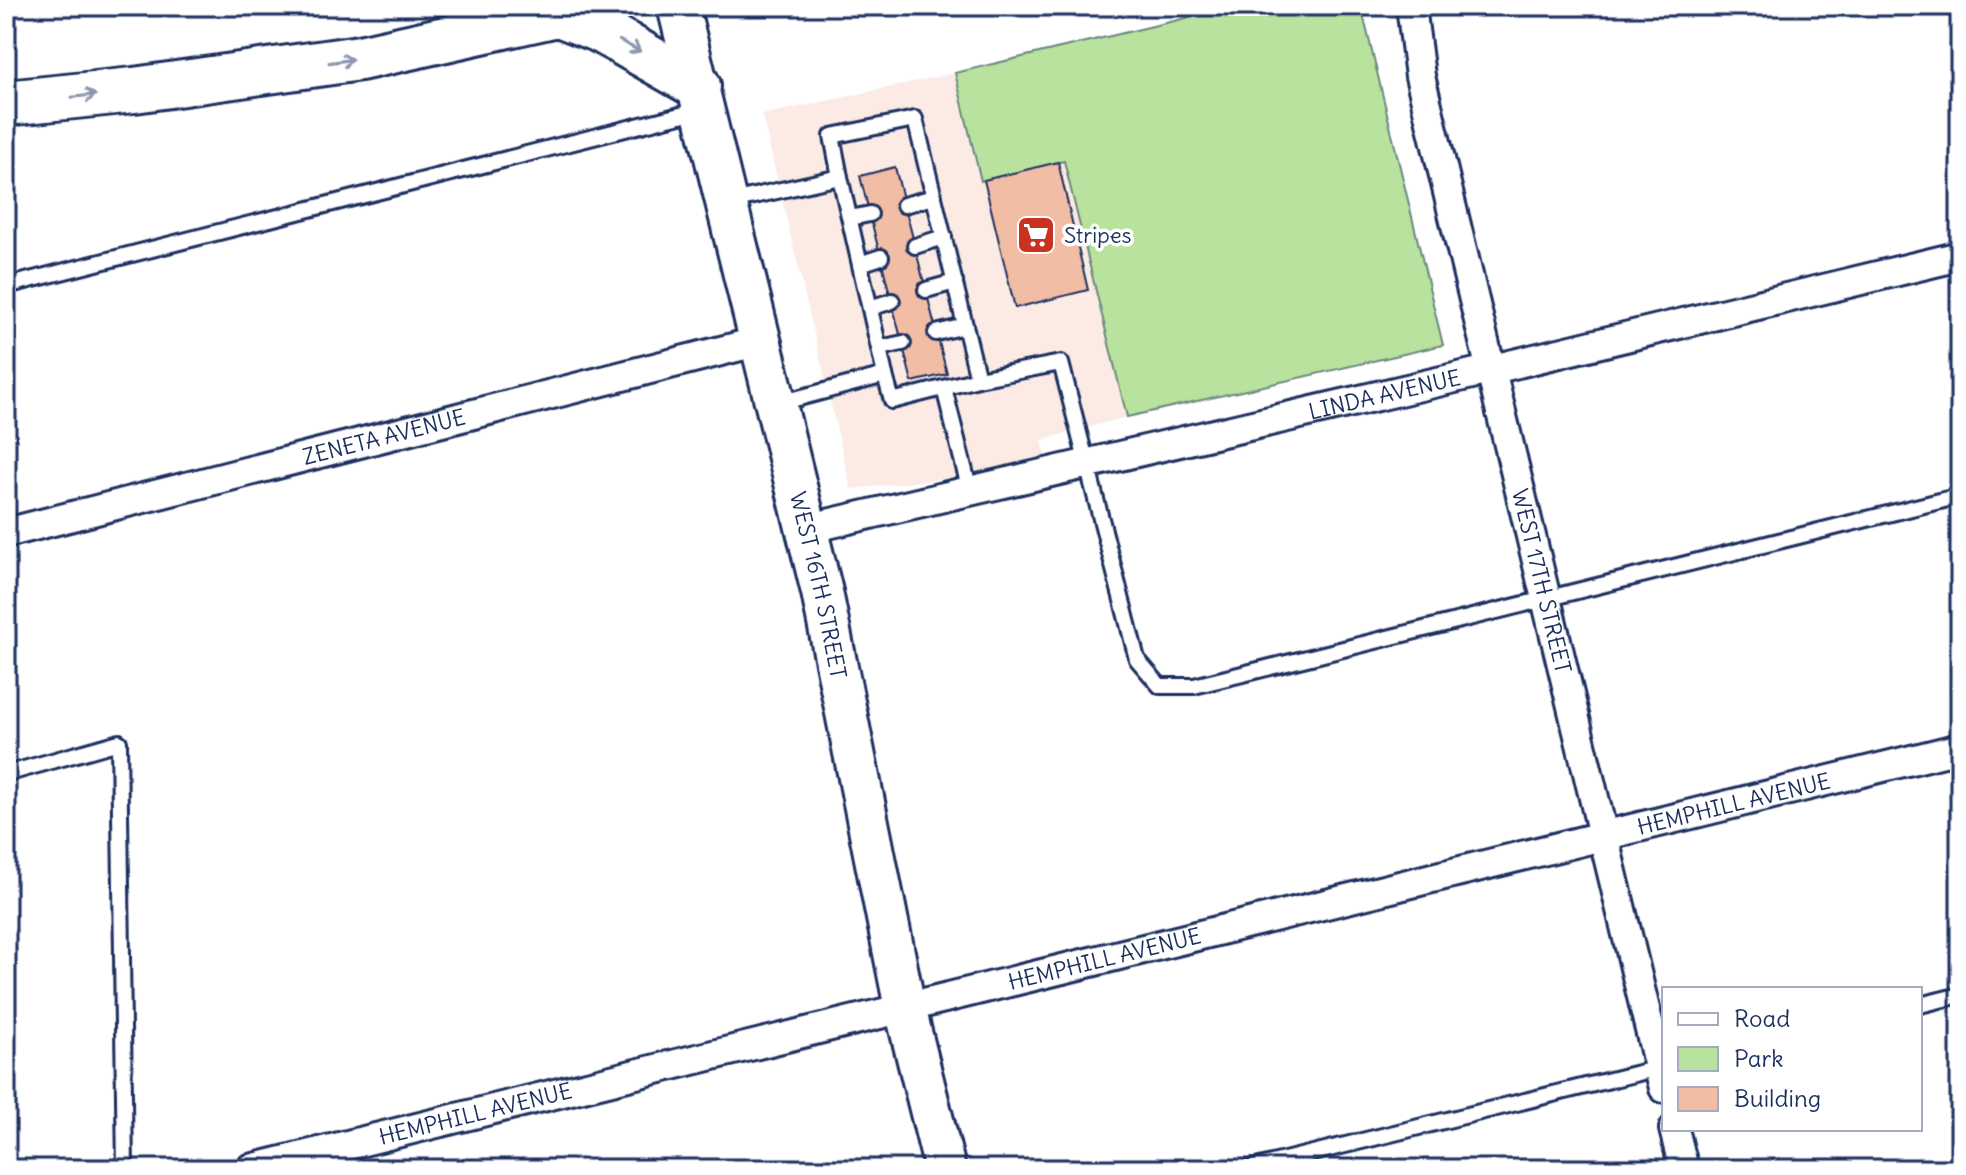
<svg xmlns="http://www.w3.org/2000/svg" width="1966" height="1175" viewBox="0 0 1966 1175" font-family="Delius,sans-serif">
<rect width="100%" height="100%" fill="#fff"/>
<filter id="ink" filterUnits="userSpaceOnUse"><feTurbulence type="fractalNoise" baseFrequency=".0125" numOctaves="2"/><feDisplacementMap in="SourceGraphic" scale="16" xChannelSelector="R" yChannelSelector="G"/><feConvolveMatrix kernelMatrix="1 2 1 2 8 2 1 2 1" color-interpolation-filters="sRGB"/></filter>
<g filter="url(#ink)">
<polygon fill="#fbebe4" points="955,73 981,181 1064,161 1127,417 1042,440 1048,467 851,489 762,115"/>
<polygon fill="#b9e29f" stroke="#6a887e" stroke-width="2" points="1237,6 1361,6 1443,345 1127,417 1064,161 981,181 955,73"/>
<g fill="#f1bda4" stroke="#1b2f5e" stroke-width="2">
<polygon points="1058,162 1088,290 1015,308 984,180"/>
<polygon points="895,167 947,374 912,382 860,176"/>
</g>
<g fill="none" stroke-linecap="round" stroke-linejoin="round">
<defs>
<g id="service">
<polyline points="840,177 832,136 915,119 978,379 892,401 885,375"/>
<polyline points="727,202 840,177 885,375 776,404"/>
<polyline points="904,205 934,197"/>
<polyline points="850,218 870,214"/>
<polyline points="915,246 944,237"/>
<polyline points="860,264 881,257"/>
<polyline points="6,286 700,110"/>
<polyline points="926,290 955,282"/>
<polyline points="870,308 892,301"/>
<polyline points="936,333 965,326"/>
<polyline points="880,348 903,343"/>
<polyline points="978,379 1061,363 1137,659 1160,686 1194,686 1960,496"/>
<polyline points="944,388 970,491"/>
<polyline points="6,774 119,742 125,1169"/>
<polyline points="1920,1005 1960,995"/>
<polyline points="1248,1169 1663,1067"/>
</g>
<g id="minor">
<path id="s1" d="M1411,6L1420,76L1664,1088"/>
<path id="s2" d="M806,529L1489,370L1960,256"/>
<path id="s3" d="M6,533L760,341"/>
<polyline points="1674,1129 1684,1169"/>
<path id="s4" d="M250,1169L1960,748"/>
</g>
<g id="secondary">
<path id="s5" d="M678,6L822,592L905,1008L945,1169"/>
</g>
<g id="trunk">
<polyline points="559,14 602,31 698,86"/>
<polyline points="6,103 134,90 360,58 593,6"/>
</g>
</defs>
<use href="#service" stroke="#1b2f5e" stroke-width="20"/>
<use href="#minor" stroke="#1b2f5e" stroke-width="34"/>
<use href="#secondary" stroke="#1b2f5e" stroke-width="46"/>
<use href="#trunk" stroke="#1b2f5e" stroke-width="50"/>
<use href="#service" stroke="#fff" stroke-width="14"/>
<use href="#minor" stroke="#fff" stroke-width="28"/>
<use href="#secondary" stroke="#fff" stroke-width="40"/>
<use href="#trunk" stroke="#fff" stroke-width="44"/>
</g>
<defs><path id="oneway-shaft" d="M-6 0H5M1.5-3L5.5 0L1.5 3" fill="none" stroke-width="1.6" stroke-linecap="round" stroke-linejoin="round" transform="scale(2)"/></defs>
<g stroke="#8d97ae">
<use href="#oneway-shaft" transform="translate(630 46) rotate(28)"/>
<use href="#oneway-shaft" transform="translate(341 61) rotate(-8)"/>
<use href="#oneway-shaft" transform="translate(84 96) rotate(-6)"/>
</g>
</g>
<defs>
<symbol id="supermarket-square" viewBox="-11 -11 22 22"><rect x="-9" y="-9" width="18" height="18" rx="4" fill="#c8321e" stroke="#fff"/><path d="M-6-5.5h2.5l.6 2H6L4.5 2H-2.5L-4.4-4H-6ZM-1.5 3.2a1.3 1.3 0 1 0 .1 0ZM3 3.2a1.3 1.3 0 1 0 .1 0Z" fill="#fff"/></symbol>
</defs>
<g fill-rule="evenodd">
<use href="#supermarket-square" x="1014" y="213" width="44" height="44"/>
</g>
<g text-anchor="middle" stroke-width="7" stroke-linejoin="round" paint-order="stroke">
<g font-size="22" fill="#1b2f5e" stroke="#fff" text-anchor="start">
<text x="1064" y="243">Stripes</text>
</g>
<g font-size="22" fill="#1b2f5e" stroke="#fff">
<text dy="8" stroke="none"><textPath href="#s2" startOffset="594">LINDA AVENUE</textPath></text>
<text dy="8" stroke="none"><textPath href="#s3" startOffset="390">ZENETA AVENUE</textPath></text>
<text dy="8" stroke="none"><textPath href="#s1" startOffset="590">WEST 17TH STREET</textPath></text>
<text dy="8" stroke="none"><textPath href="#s5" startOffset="596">WEST 16TH STREET</textPath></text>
<text dy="8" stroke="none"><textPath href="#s4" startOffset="1528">HEMPHILL AVENUE</textPath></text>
<text dy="8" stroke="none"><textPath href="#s4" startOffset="880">HEMPHILL AVENUE</textPath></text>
<text dy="8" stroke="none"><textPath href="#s4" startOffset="232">HEMPHILL AVENUE</textPath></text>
</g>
</g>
<rect width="1966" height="1175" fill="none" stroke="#fff" stroke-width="32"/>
<rect x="16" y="16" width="1934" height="1143" fill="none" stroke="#1b2f5e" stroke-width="3" filter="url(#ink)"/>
<rect x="1662" y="987" width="260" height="144" fill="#ffffff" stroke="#a4acbf" stroke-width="2"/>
<rect x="1678" y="1013" width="40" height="12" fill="#ffffff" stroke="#a4acbf" stroke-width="2"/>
<text x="1734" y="1027" font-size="24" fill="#1b2f5e">Road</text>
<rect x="1678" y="1047" width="40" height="24" fill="#b9e29f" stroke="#a4acbf" stroke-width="2"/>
<text x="1734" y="1067" font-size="24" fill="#1b2f5e">Park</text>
<rect x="1678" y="1087" width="40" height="24" fill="#f1bda4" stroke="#a4acbf" stroke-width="2"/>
<text x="1734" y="1107" font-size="24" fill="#1b2f5e">Building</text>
</svg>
